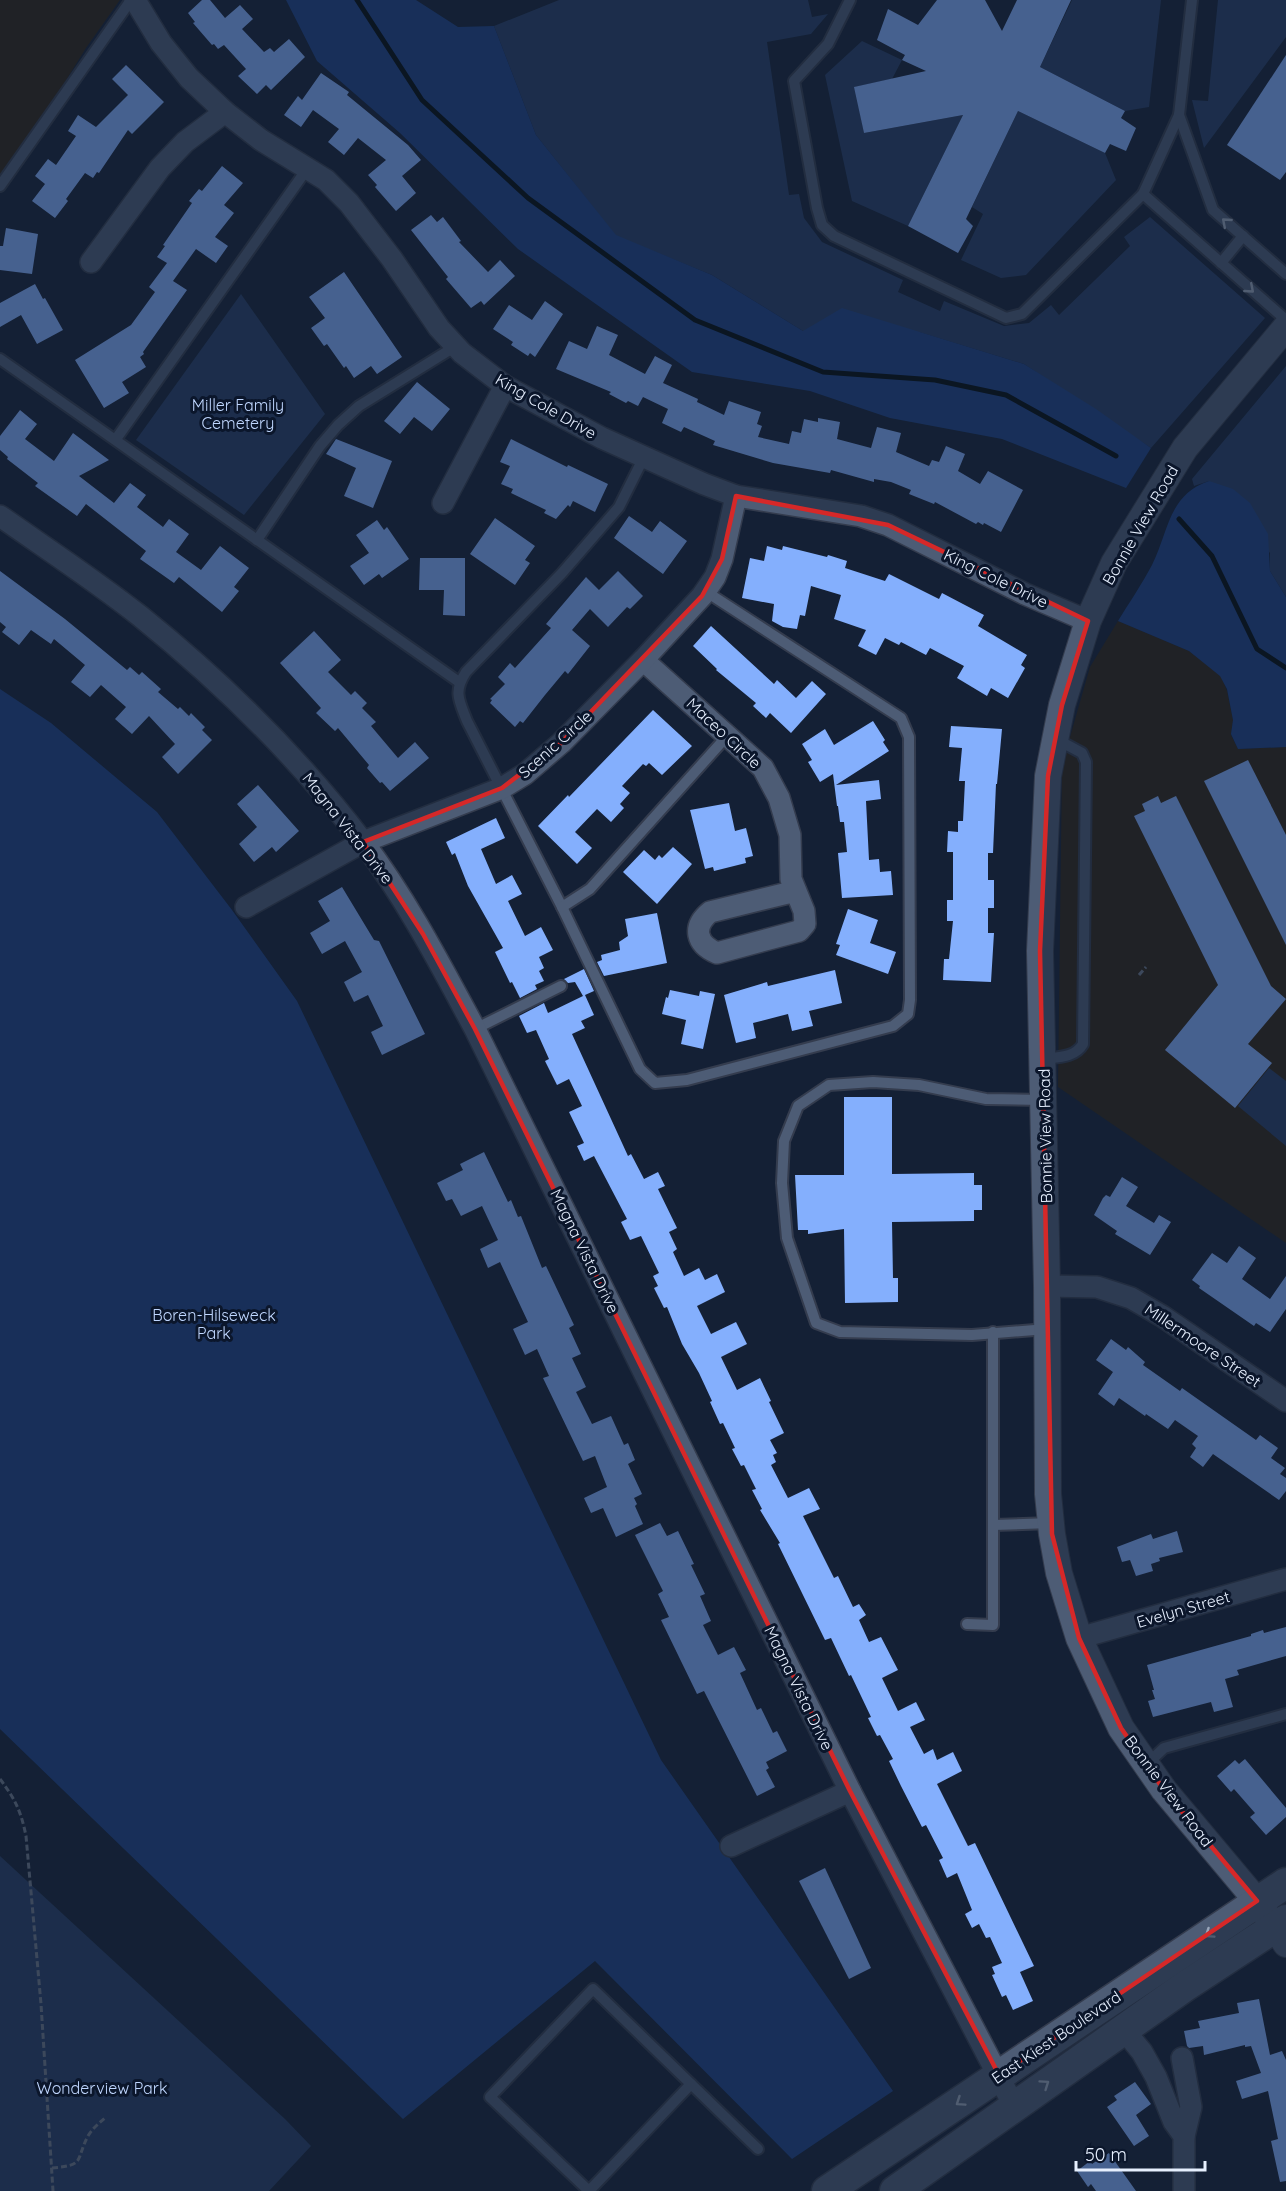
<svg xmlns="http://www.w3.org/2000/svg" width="1286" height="2191" viewBox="0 0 1286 2191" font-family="Quicksand,sans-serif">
<rect width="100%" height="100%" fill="#142035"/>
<g fill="#2f2516">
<polygon points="0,0 120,0 86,48 0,187"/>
<polygon points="1118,621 1189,651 1221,676 1227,691 1233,720 1231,735 1238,749 1286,747 1286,1243 1058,1087 1062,765 1090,667"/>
</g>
<g fill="#273d66">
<polygon points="559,0 808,0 812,17 828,14 811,34 767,42 789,195 799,194 804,218 822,242 903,280 898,292 940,311 944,301 1004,326 1029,323 1051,305 1059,315 1130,246 1124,237 1150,217 1265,318 1151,448 1024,364 919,332 803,331 712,275 616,236 536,135 494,26"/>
<polygon points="1072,0 1161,0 1149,107 1125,111 1040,67"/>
<polygon points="1218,0 1286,0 1286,37 1204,148 1192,100 1208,101"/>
<polygon points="862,41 902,60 892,79 855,87 864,133 963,115 908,226 852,201 825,75"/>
<polygon points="1018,111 1105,153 1116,180 1026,275 1001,278 961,260 983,214 972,207"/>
<polygon points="241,294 325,414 244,515 136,440"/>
<polygon points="1286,366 1286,597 1270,571 1270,553 1209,481 1194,486 1192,479"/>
<polygon points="1269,1068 1286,1081 1286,1146 1238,1106"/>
<polygon points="0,1856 285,2119 311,2146 269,2191 0,2191"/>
</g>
<g fill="#1d4186">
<polygon points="286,0 416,0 458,27 494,26 536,135 616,235 712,275 803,331 842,308 1024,364 1096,409 1151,448 1126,488 1002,439 890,418 810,391 692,372 518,249 400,133 317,61"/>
<path d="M1209,481L1233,489L1250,503L1268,534L1270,571L1286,597V747L1238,749L1231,734L1233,720L1227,689L1220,676L1189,651L1118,621C1129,603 1142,584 1152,565C1169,531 1168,495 1209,481Z"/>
<polygon points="0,689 51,723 157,812 232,910 297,1001 661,1760 893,2091 792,2159 595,1961 403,2119 0,1729"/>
</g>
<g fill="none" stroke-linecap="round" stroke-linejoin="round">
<g stroke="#000a0d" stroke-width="5">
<polyline points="357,0 422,100 528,198 695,320 823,372 935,380 1006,395 1116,456"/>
<polyline points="1179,519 1212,556 1257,649 1286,668"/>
</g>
</g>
<g fill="#84affd">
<polygon points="202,0 210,0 225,18 240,5 253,19 242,29 264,52 270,48 274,52 289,39 305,57 271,90 266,85 257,94 238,76 246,69 224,45 218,49 214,44 212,45 193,23 195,22 188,13"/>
<polygon points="937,0 985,0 1002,31 1017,0 1071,0 1040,67 1125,111 1121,118 1136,128 1126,151 1110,144 1105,153 1018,111 966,219 973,226 958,253 908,226 963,115 864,133 854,87 926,71 902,60 905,55 877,40 888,9 918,25"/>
<polygon points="1286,55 1286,172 1280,180 1227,145"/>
<polygon points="126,65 164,102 132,134 128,130 99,173 97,172 93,178 85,173 66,199 68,201 55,218 32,201 45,184 35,176 48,159 56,165 76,136 68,131 78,115 96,127 128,95 112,79"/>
<polygon points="321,73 349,92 347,95 408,145 421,160 402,176 416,193 396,211 375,187 377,185 368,175 386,160 358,138 344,155 328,142 339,129 313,110 301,127 284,115 298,96 302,100"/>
<polygon points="222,166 243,183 224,205 234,213 215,237 228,246 216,263 196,249 173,281 187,290 143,352 144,354 140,357 146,367 122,382 129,393 104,408 75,360 131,325 155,292 149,287 167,263 157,257 165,246 163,245 192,203 189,201 199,189 202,191"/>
<polygon points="431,215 437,222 443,217 461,241 459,242 488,272 500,260 515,276 484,305 481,301 471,308 446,279 448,277 411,230"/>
<polygon points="6,228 38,234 32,274 0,270 0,246 3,246"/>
<polygon points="344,272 402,357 377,374 371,366 354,378 346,366 344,368 327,344 324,346 311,328 325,318 309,297"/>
<polygon points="35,284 43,299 45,298 63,330 37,344 21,315 0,327 0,303"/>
<polygon points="545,301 563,314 535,357 530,353 528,356 511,345 513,342 493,329 509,305 532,320"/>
<polygon points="597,326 618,335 609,355 645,374 655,356 672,365 663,383 698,399 697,402 724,415 729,401 761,412 757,424 762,426 758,437 789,444 792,431 801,433 804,419 818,422 818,418 840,422 837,439 871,448 877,427 901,433 896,452 929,466 932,460 939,462 946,446 965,454 958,471 980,484 988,471 1023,490 1001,532 984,523 983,525 978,522 976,524 935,502 934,504 909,494 911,490 891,482 874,479 874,482 831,470 830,473 773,463 713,445 715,441 684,427 681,432 662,423 668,409 643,397 638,406 628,401 626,403 609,394 611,392 556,369 569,341 587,349"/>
<polygon points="417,382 450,409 432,431 414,417 400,434 384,421"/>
<polygon points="20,410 37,424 25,439 54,461 73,433 109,460 79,476 114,503 130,483 146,495 137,507 163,527 169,519 189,534 176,552 201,570 220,546 249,568 234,587 239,591 222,612 179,577 174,583 140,559 146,551 86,504 77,516 35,486 38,483 7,459 8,457 0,450 0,436"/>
<polygon points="336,439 392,461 373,508 344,496 356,468 326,454"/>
<polygon points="511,439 567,467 568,465 608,484 595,512 573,501 570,507 568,505 556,519 544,513 546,510 511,493 513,489 501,484 510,466 500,462"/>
<polygon points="629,516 652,532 660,521 687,541 663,574 614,538"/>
<polygon points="495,518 535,546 525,560 530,563 515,585 470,554"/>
<polygon points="377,520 384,530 387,527 409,559 382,578 379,574 364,585 350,566 369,553 356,535"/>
<polygon points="767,546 782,550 783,546 827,557 828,555 847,561 845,568 885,581 889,574 939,599 942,593 984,615 978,626 1027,655 1021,665 1025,668 1008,698 991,688 987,696 957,678 964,666 930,648 926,655 901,642 899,645 885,638 876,655 858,646 866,630 834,619 841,595 811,586 805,616 800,615 797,629 783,627 772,621 774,604 742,598 750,558 764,561"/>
<polygon points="420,558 465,558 465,616 443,615 444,590 419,590"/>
<polygon points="0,571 65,619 127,670 130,667 139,675 142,672 161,689 158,692 178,709 180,707 189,716 191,713 205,727 202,730 212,740 178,774 162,757 175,744 149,716 132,734 115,719 126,707 101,685 90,697 71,682 85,665 54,639 51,644 31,630 19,645 2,632 6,627 0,622"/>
<polygon points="618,571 643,596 630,609 627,607 608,627 590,609 572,630 590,646 568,674 565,671 545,695 523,723 520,721 515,727 490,703 492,700 490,699 505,684 498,677 510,663 515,668 551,628 546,624 586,577 599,590"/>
<polygon points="711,626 774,684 777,680 796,698 812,681 826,694 791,733 770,713 766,718 753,706 756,703 716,670 717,669 693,646"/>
<polygon points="314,631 341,660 328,672 351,695 355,691 367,703 362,708 376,722 371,726 398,758 415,742 429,758 390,791 382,782 380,783 367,768 369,765 338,728 335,731 316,713 321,708 280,663"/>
<polygon points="653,710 692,746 662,775 649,763 646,766 643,764 622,786 630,793 620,804 624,808 611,822 597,809 575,832 592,848 577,864 538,826 568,795 569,797"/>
<polygon points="873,721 885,740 883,742 889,751 836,785 879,780 881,799 866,801 869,860 879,859 880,872 891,871 893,895 842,898 838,853 847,852 844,822 840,822 838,806 837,806 833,774 820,782 808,762 812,760 802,744 825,729 834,745"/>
<polygon points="951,726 1002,729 997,784 996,784 993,853 988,853 988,880 994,880 994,908 988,908 988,933 994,933 991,982 943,980 944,959 949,959 953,921 947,921 947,900 953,900 953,852 947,852 948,831 958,832 958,821 963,821 965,781 959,781 962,748 949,747"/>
<polygon points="1248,760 1286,835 1286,945 1204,781"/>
<polygon points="258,785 299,831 276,852 272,847 254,862 239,844 257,827 237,804"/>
<polygon points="1158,796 1161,803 1176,796 1271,986 1286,999 1248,1044 1272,1063 1235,1108 1165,1050 1218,985 1134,816 1145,811 1142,804"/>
<polygon points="729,803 735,831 746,828 753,856 745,858 746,863 714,871 713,867 705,869 690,810"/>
<polygon points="496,818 505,838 481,849 496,884 512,875 522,894 508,901 525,936 541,927 553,950 539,957 544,968 539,971 544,981 535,985 537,989 520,998 512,982 510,983 495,952 503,948 468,886 455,853 452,855 446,842"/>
<polygon points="673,847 692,864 657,904 623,872 644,850 655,860 659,855 662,858"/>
<polygon points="342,887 374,940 379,941 425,1034 382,1055 371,1032 383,1026 368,995 354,1002 344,982 362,972 345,941 322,954 310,933 330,921 318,901"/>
<polygon points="848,909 878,920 870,943 896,952 888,974 836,955 840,945 836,944"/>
<polygon points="657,913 667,963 604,976 597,962 602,960 601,955 620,950 619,942 628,936 625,919"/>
<polygon points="584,969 594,991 585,995 594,1015 581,1021 585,1028 572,1034 628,1156 631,1154 644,1179 658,1172 665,1186 658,1189 677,1228 669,1232 677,1249 673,1252 684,1276 699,1268 705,1280 717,1274 725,1292 697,1306 711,1334 736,1322 747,1344 721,1357 737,1390 760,1378 771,1401 769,1402 784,1433 770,1440 777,1453 773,1455 776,1462 771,1465 788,1498 809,1488 820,1509 803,1516 834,1578 838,1576 853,1607 859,1604 866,1615 859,1620 869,1642 881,1637 898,1670 882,1678 898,1711 916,1702 925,1720 910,1727 924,1754 933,1749 937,1760 953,1752 962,1771 937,1784 968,1846 975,1843 1034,1966 1020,1972 1033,2001 1013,2010 1006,1995 1002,1997 992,1975 995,1974 992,1967 1002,1963 990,1937 986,1938 979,1924 972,1928 965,1914 972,1910 957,1873 947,1878 939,1860 943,1858 926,1825 922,1827 901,1786 889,1761 893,1759 880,1735 877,1736 868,1718 871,1717 851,1675 849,1676 831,1638 825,1640 778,1544 780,1543 760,1510 762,1509 752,1490 756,1489 744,1465 741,1466 732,1449 735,1448 723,1423 720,1424 710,1402 712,1401 699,1373 682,1344 667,1307 664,1308 654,1288 658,1286 653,1276 659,1273 641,1236 630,1240 621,1222 627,1219 594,1156 584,1161 577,1146 584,1143 569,1112 582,1106 569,1079 557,1085 545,1061 549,1059 536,1030 527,1033 519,1016 544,1003 548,1013 583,996 575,982 568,983 564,979"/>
<polygon points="835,970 842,1003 809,1011 813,1026 792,1031 788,1014 753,1023 756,1038 736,1043 724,995 767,982 768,986"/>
<polygon points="670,990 699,996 700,991 715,994 703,1049 681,1044 686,1020 662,1014 666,997 668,998"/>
<polygon points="844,1097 892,1097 892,1174 974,1173 974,1185 982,1185 982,1210 974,1210 974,1221 892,1222 893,1278 898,1278 898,1302 845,1303 844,1229 808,1234 808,1230 798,1230 795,1175 844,1175"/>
<polygon points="484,1152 508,1202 511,1200 518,1217 521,1216 542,1268 546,1266 574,1325 569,1328 581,1354 572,1358 586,1387 576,1392 592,1424 611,1416 624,1445 628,1443 635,1460 628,1464 642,1494 634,1498 637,1504 635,1506 643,1524 616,1537 603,1508 591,1513 584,1498 607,1487 595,1456 583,1461 543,1378 549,1376 537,1349 525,1355 513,1329 528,1322 500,1262 488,1268 480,1249 498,1240 482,1206 461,1216 452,1199 446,1201 437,1183 463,1170 460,1164"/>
<polygon points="1122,1177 1138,1187 1126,1206 1154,1223 1159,1215 1171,1222 1150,1255 1115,1234 1117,1231 1094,1215 1103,1198 1106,1195 1110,1197"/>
<polygon points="1239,1246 1256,1258 1242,1279 1270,1299 1286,1276 1286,1309 1270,1332 1256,1323 1254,1326 1199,1288 1200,1286 1192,1280 1212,1253 1227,1263"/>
<polygon points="1111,1339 1126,1350 1128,1347 1145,1362 1143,1365 1180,1391 1182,1388 1256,1440 1260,1435 1278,1448 1271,1458 1285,1468 1280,1474 1286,1478 1286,1491 1279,1500 1213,1454 1203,1467 1190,1457 1196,1448 1192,1444 1198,1436 1175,1420 1168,1429 1146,1414 1145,1416 1119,1398 1114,1406 1098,1394 1113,1372 1096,1360"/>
<polygon points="660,1523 667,1536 678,1531 694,1564 691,1565 705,1594 700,1596 711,1621 703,1625 718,1655 734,1647 746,1670 740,1673 757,1710 761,1708 773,1733 777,1731 787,1751 766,1762 769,1768 766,1770 775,1787 757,1796 704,1691 697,1694 661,1620 669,1617 658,1594 663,1591 635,1535"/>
<polygon points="1177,1531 1183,1552 1159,1558 1160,1561 1151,1564 1153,1571 1136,1576 1130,1560 1122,1562 1117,1547 1151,1534 1153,1539"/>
<polygon points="1286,1627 1286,1656 1237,1670 1239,1675 1225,1679 1233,1707 1214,1712 1211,1702 1153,1717 1148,1701 1155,1699 1152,1690 1154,1690 1147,1665 1251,1636 1251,1634 1263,1630 1264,1633"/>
<polygon points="1245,1759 1286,1808 1286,1817 1266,1835 1250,1817 1255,1813 1234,1789 1231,1792 1217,1776 1235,1760 1239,1764"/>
<polygon points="825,1868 871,1968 849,1979 799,1881"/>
<polygon points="1259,1999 1270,2055 1282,2051 1286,2060 1286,2181 1280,2182 1271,2141 1278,2139 1268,2091 1242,2099 1236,2081 1261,2073 1251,2046 1245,2047 1245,2045 1204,2055 1203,2046 1189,2048 1187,2046 1184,2031 1200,2028 1198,2021 1239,2013 1237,2003"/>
<polygon points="1135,2082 1151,2104 1136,2115 1149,2136 1134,2146 1107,2107 1117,2100 1114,2096"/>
<polygon points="1109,2153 1136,2191 1096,2191 1091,2184 1088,2187 1077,2171 1090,2161 1092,2164"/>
</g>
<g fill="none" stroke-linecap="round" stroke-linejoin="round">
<defs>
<g id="service">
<polyline points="850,0 828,44 794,81 817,208 822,225 834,236 1006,318 1022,314 1143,194 1179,115 1192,0"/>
<polyline points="1179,115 1213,210 1286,274"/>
<polyline points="0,186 131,0"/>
<polyline points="1143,194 1286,320"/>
<polyline points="1221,263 1243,236"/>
<polyline points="0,359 459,682"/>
<polyline points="116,439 307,169"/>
<path d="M644,457L619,507L562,573L466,672C453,692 459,700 467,721L562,907L640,1069L655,1083L687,1080L893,1026L908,1014L910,1000L909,737L901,718L705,591"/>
<polyline points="257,540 320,446 338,425 359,406 456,346"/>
<polyline points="562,907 590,889 728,735"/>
<polyline points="475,1029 561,986"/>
<path d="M1043,1059C1057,1057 1075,1058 1083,1044L1086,762L1082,753L1056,739"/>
<polyline points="1044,1100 986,1099 919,1085 873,1082 829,1085 798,1106 784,1141 782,1183 787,1238 816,1323 840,1332 972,1335 1047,1329"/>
<polyline points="993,1525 1051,1523"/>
<polyline points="967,1624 993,1625 993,1332"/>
<polyline points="1146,1765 1164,1748 1286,1714"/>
<polyline points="589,2191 490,2097 593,1989 758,2149"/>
<polyline points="589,2191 691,2084"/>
</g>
<g id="minor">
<polyline points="135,0 161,43 189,78 225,112 261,140 326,180 349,203 392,259 439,328 462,353 505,386 602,438 704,484 736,496 861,516 888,525 1025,594 1088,621"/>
<polyline points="91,262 160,168 185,142 225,112"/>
<polyline points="443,503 505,386"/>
<path d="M0,516C47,549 96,581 140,616C223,683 299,758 363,842C407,900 441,966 475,1029L850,1791L1014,2106"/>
<path d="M643,660L763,768L779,798L790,835L791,879L804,911L805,924L799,931L717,953C696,944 692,927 710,912L796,891"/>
<polyline points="246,907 363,842 502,788 525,774 561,743 643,660 702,596 715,577 722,559 736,496"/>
<polyline points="1047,1286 1097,1287 1131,1298 1162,1316 1286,1401"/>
<polyline points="1079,1638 1286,1579"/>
<polyline points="731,1846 850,1791"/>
<polyline points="1124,2030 1142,2052 1156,2077 1174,2122 1184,2136 1184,2191"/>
<polyline points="1182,2058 1191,2107 1184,2136"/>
</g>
<polyline id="tertiary" points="1286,327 1185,448 1114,563 1088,621 1062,705 1048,776 1040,951 1047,1286 1048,1494 1052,1534 1059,1573 1079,1638 1121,1728 1164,1790 1257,1901 1286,1944"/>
<g id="secondary">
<polyline points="827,2191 1286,1883"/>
<polyline points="895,2191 1184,1987 1286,1920"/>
</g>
</defs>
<use href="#service" stroke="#343c4e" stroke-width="14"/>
<use href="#minor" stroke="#343c4e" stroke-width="24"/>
<use href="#tertiary" stroke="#343c4e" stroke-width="28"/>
<use href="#secondary" stroke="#343c4e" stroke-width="33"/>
<g stroke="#6e798b" stroke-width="3" stroke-dasharray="6 3" stroke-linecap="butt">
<polyline points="1139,975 1146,967"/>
<path d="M0,1779C15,1799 21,1811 26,1836L41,2004L53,2191"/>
<path d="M52,2168C86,2165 75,2161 88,2136C92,2129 99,2123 105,2118"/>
</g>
<use href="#service" stroke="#4d5c75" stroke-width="10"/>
<use href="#minor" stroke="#4d5c75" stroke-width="21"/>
<use href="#tertiary" stroke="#4d5c75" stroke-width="26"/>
<use href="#secondary" stroke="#4d5c75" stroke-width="30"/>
</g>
<defs><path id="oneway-chevron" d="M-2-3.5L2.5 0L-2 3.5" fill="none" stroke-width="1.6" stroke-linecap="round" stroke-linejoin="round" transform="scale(1.5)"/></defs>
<g stroke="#9aa6ba">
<use href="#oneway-chevron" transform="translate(1226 222) rotate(-139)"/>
<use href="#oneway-chevron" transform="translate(1250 289) rotate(41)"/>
<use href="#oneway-chevron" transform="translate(1209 1934) rotate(146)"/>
<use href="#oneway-chevron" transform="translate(1045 2084) rotate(-35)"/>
<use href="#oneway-chevron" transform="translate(960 2102) rotate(146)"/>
</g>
<path d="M0 0H1286V2191H0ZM736,496L888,525L1088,621L1062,705L1048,776L1040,951L1052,1534L1079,1638L1121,1728L1164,1790L1257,1901L999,2075L850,1791L475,1029L423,934L363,842L502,788L561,743L702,596L722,559Z" fill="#142035" fill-opacity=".55" fill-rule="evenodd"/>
<path fill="none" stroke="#d62828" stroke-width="4.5" stroke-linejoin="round" d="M736,496L888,525L1088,621L1062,705L1048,776L1040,951L1052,1534L1079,1638L1121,1728L1164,1790L1257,1901L999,2075L850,1791L475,1029L423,934L363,842L502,788L561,743L702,596L722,559Z"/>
<g text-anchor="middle" stroke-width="6" stroke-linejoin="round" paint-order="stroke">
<g font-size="16" fill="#c0d7ff" stroke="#0b162b">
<text x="238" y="411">Miller Family<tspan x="238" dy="18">Cemetery</tspan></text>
<text x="214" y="1321">Boren-Hilseweck<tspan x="214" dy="18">Park</tspan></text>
<text x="102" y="2094">Wonderview Park</text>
</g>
<g font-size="16" fill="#e6effe" stroke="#0b162b">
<text transform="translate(546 406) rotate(30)" y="6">King Cole Drive</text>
<text transform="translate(1140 525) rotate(-60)" y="6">Bonnie View Road</text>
<text transform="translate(996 578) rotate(26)" y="6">King Cole Drive</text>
<text transform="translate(724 733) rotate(43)" y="6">Maceo Circle</text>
<text transform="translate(555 744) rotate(-42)" y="6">Scenic Circle</text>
<text transform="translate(348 828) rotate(52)" y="6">Magna Vista Drive</text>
<text transform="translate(1045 1136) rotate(-91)" y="6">Bonnie View Road</text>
<text transform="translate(585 1251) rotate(64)" y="6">Magna Vista Drive</text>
<text transform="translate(1203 1345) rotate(34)" y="6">Millermoore Street</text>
<text transform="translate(1183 1609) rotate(-16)" y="6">Evelyn Street</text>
<text transform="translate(799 1688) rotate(64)" y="6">Magna Vista Drive</text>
<text transform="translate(1169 1791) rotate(53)" y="6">Bonnie View Road</text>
<text transform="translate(1056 2037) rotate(-34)" y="6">East Kiest Boulevard</text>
</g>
</g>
<path d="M1076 2161v9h129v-9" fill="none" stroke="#e6effe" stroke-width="3"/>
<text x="1085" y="2161" font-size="18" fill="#e6effe" stroke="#0b162b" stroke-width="4.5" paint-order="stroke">50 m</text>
</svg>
